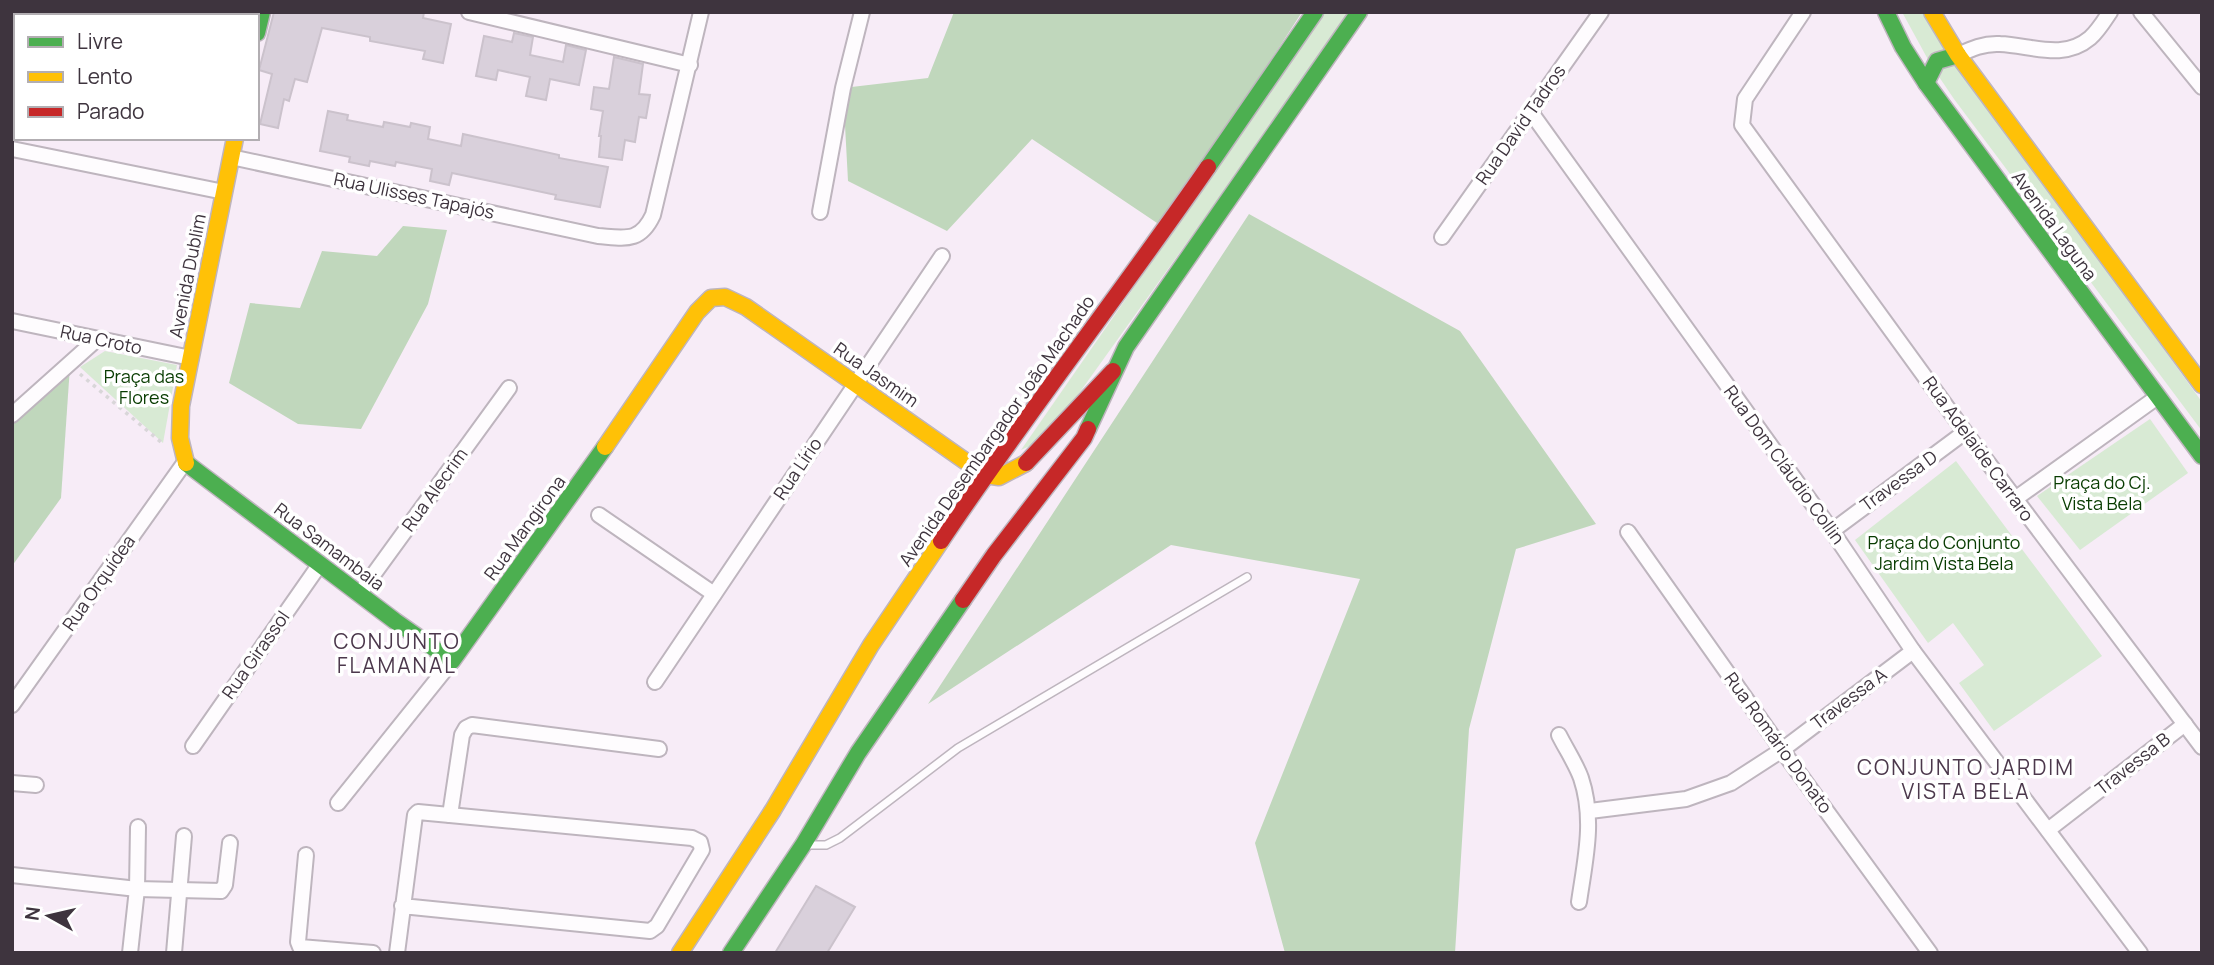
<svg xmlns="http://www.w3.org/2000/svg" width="2214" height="965" viewBox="0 0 2214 965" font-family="Manrope,sans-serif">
<rect width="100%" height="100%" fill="#f7ecf7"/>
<g fill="#d8ead4">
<polygon points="1325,12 1352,12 1047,438 1021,450"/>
<polygon points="1902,12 1925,12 1975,89 2202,402 2202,431 1954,99 1931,65"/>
<polygon points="105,351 177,365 163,443 80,367"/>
<polygon points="2150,419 2188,473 2080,550 2037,496"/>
<polygon points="1956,461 2102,656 1994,731 1959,683 1984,665 1953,623 1928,643 1855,540"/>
</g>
<g fill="#c0d7bc">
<polygon points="954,12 1302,12 1163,227 1032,139 947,231 848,181 843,88 928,78"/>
<polygon points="1249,214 1460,331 1596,524 1516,549 1469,729 1455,953 1285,953 1255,843 1360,579 1171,545 928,704"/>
<polygon points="403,226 447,230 428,304 361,429 298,424 229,383 250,303 300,308 322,251 377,256"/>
<polygon points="70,366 61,498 12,566 12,421"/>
</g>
<g fill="#d9d0db" stroke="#cbc2cc" stroke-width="2">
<polygon points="274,12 424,12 423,18 451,24 443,63 423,59 425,51 370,41 370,37 322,28 307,82 295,79 289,101 284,99 278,128 260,124 272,74 259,70"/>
<polygon points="514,33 533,37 530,55 563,62 566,45 586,50 579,85 550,79 546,100 526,96 530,77 498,70 496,80 476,76 484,36 512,42"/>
<polygon points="614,57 643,64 639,94 650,95 646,118 639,117 635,142 625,140 622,160 599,157 601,136 599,136 603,111 591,109 594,87 609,89"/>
<polygon points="328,111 348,115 347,120 383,127 384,122 410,127 411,123 430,127 428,139 461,146 463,134 559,155 559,158 608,167 600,207 555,199 556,195 452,173 449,185 430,181 432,169 396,162 395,166 370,161 369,166 349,162 350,157 320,151"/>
<polygon points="816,886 855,907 827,953 775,953"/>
</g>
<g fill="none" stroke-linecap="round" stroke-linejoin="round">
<defs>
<polyline id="lane" points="804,845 826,845 840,838 958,748 1247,577"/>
<g id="street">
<polyline points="469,12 690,65"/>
<polyline points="1803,12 1745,99 1742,125 1965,432 2202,747"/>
<polyline points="2141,12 2202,87"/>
<path d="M1958,55C1971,49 1984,43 2000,44C2030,45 2063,61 2090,38C2098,31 2104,21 2110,12"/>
<polyline points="1530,111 1832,531 1913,651 2140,953"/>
<polyline points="12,149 224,192"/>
<path d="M231,157L598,236C625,238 640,243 653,215L701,12"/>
<polyline points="820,212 843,88 862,12"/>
<polyline points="1442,237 1601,12"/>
<polyline points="12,321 191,358"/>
<polyline points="12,415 97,339"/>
<polyline points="2015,499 2156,398"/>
<polyline points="599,515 714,594"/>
<polyline points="1832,531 1965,432"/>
<polyline points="1628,532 1782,750 1930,953"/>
<polyline points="360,593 509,388"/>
<polyline points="655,682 942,256"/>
<polyline points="12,705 185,462"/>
<path d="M1559,735C1566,749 1576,764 1581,778C1595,820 1585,860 1579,902"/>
<polyline points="193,746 320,564"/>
<polyline points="12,783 36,785"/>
<polyline points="338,803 452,661"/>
<polyline points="1590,811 1686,799 1731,783 1782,750 1913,651"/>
<polyline points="450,815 462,735 466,728 472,725 659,749"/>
<polyline points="2048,830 2185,724"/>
<polyline points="306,855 298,942 300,947 373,953"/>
<polyline points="12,875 137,889 221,891 225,885 230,843"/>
<polyline points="130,953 137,889 138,827"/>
<polyline points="174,953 184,836"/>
<polyline points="397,953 415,815 418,812 692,838 700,842 702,850 657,926 650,931 402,906"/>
</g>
<g id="fast">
<polyline points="1886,12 1903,47 1926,83 2202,456"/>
<polyline points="257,33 262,12"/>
<polyline points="1926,83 1937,61 1958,55"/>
<polyline points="1208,167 1315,12"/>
<polyline points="1088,429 1126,347 1359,12"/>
<polyline points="186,463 395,621 452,661 605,447"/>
<polyline points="731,953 803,845 858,753 963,600"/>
</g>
<g id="slow">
<polyline points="1932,12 1958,55 2202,385"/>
<polyline points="605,447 697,312 711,298 725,297 746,307 985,475 999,477 1026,463"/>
<polyline points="186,463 180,438 181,406 235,138"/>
<polyline points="680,953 773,810 871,645 941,541"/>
</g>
<g id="jam">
<polyline points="1026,463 1113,371"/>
<path d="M941,541C1026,414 1121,293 1208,167"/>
<polyline points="963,600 994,555 1084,438 1088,429"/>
</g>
</defs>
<use href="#lane" stroke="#beb5be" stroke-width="10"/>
<use href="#street" stroke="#beb5be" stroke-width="18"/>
<use href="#fast" stroke="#beb5be" stroke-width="19"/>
<use href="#slow" stroke="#beb5be" stroke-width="19"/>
<use href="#jam" stroke="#beb5be" stroke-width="19"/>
<polyline stroke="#d9d6d9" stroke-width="3.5" stroke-dasharray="3.5 5" stroke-linecap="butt" points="80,374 162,443"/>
<use href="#lane" stroke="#fefcfe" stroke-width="7"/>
<use href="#street" stroke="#fefcfe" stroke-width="14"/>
<use href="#fast" stroke="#4caf50" stroke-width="16"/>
<use href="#slow" stroke="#ffc107" stroke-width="16"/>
<use href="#jam" stroke="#c62828" stroke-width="16"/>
</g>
<g text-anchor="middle" stroke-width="7" stroke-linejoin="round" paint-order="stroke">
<g font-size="18" fill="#3e343e" stroke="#fff">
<text transform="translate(1521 125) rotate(-55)" y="6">Rua David Tadros</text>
<text transform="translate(414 196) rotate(12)" y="6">Rua Ulisses Tapajós</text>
<text transform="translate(2054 226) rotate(54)" y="6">Avenida Laguna</text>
<text transform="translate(188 276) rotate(-79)" y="6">Avenida Dublim</text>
<text transform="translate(101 340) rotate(12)" y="6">Rua Croto</text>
<text transform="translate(876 375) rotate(35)" y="6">Rua Jasmim</text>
<text transform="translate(997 431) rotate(-55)" y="6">Avenida Desembargador João Machado</text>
<text transform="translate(1978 449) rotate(54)" y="6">Rua Adelaide Carraro</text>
<text transform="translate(1784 465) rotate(54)" y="6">Rua Dom Cláudio Collin</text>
<text transform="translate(798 469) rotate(-56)" y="6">Rua Lírio</text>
<text transform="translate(1899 481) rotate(-36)" y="6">Travessa D</text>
<text transform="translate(435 490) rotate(-54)" y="6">Rua Alecrim</text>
<text transform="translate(525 528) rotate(-54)" y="6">Rua Mangirona</text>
<text transform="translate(329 547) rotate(37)" y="6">Rua Samambaia</text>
<text transform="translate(99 583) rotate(-55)" y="6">Rua Orquídea</text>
<text transform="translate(256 655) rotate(-55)" y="6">Rua Girassol</text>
<text transform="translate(1849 699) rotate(-37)" y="6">Travessa A</text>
<text transform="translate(1778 743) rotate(54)" y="6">Rua Romário Donato</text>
<text transform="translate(2133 764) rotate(-38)" y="6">Travessa B</text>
</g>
<g font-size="18" fill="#083c01" stroke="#fff">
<text x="144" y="383">Praça das<tspan x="144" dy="21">Flores</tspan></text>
<text x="2102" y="489">Praça do Cj.<tspan x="2102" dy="21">Vista Bela</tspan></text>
<text x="1944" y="549">Praça do Conjunto<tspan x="1944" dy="21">Jardim Vista Bela</tspan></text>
</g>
<g font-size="21" letter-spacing="2" fill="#4c384c" stroke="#fff">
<text x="397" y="649">CONJUNTO<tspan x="397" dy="24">FLAMANAL</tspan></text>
<text x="1966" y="775">CONJUNTO JARDIM<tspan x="1966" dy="24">VISTA BELA</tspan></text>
</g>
</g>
<rect width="2214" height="965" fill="none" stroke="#3e343e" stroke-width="28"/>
<rect x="14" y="14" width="245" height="126" fill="#ffffff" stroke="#b2aeb2" stroke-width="2"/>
<rect x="28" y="37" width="35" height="10" fill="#4caf50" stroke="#b2aeb2" stroke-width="2"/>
<text x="77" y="49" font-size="21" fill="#3e343e">Livre</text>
<rect x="28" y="72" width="35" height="10" fill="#ffc107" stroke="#b2aeb2" stroke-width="2"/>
<text x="77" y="84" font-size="21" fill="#3e343e">Lento</text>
<rect x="28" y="107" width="35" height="10" fill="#c62828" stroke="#b2aeb2" stroke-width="2"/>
<text x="77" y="119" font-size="21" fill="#3e343e">Parado</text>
<g transform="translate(49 916) rotate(278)" stroke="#ffffff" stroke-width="5" paint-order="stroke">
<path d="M0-5L12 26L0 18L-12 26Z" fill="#3e343e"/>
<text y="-10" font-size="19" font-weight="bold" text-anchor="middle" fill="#3e343e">N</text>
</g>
</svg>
